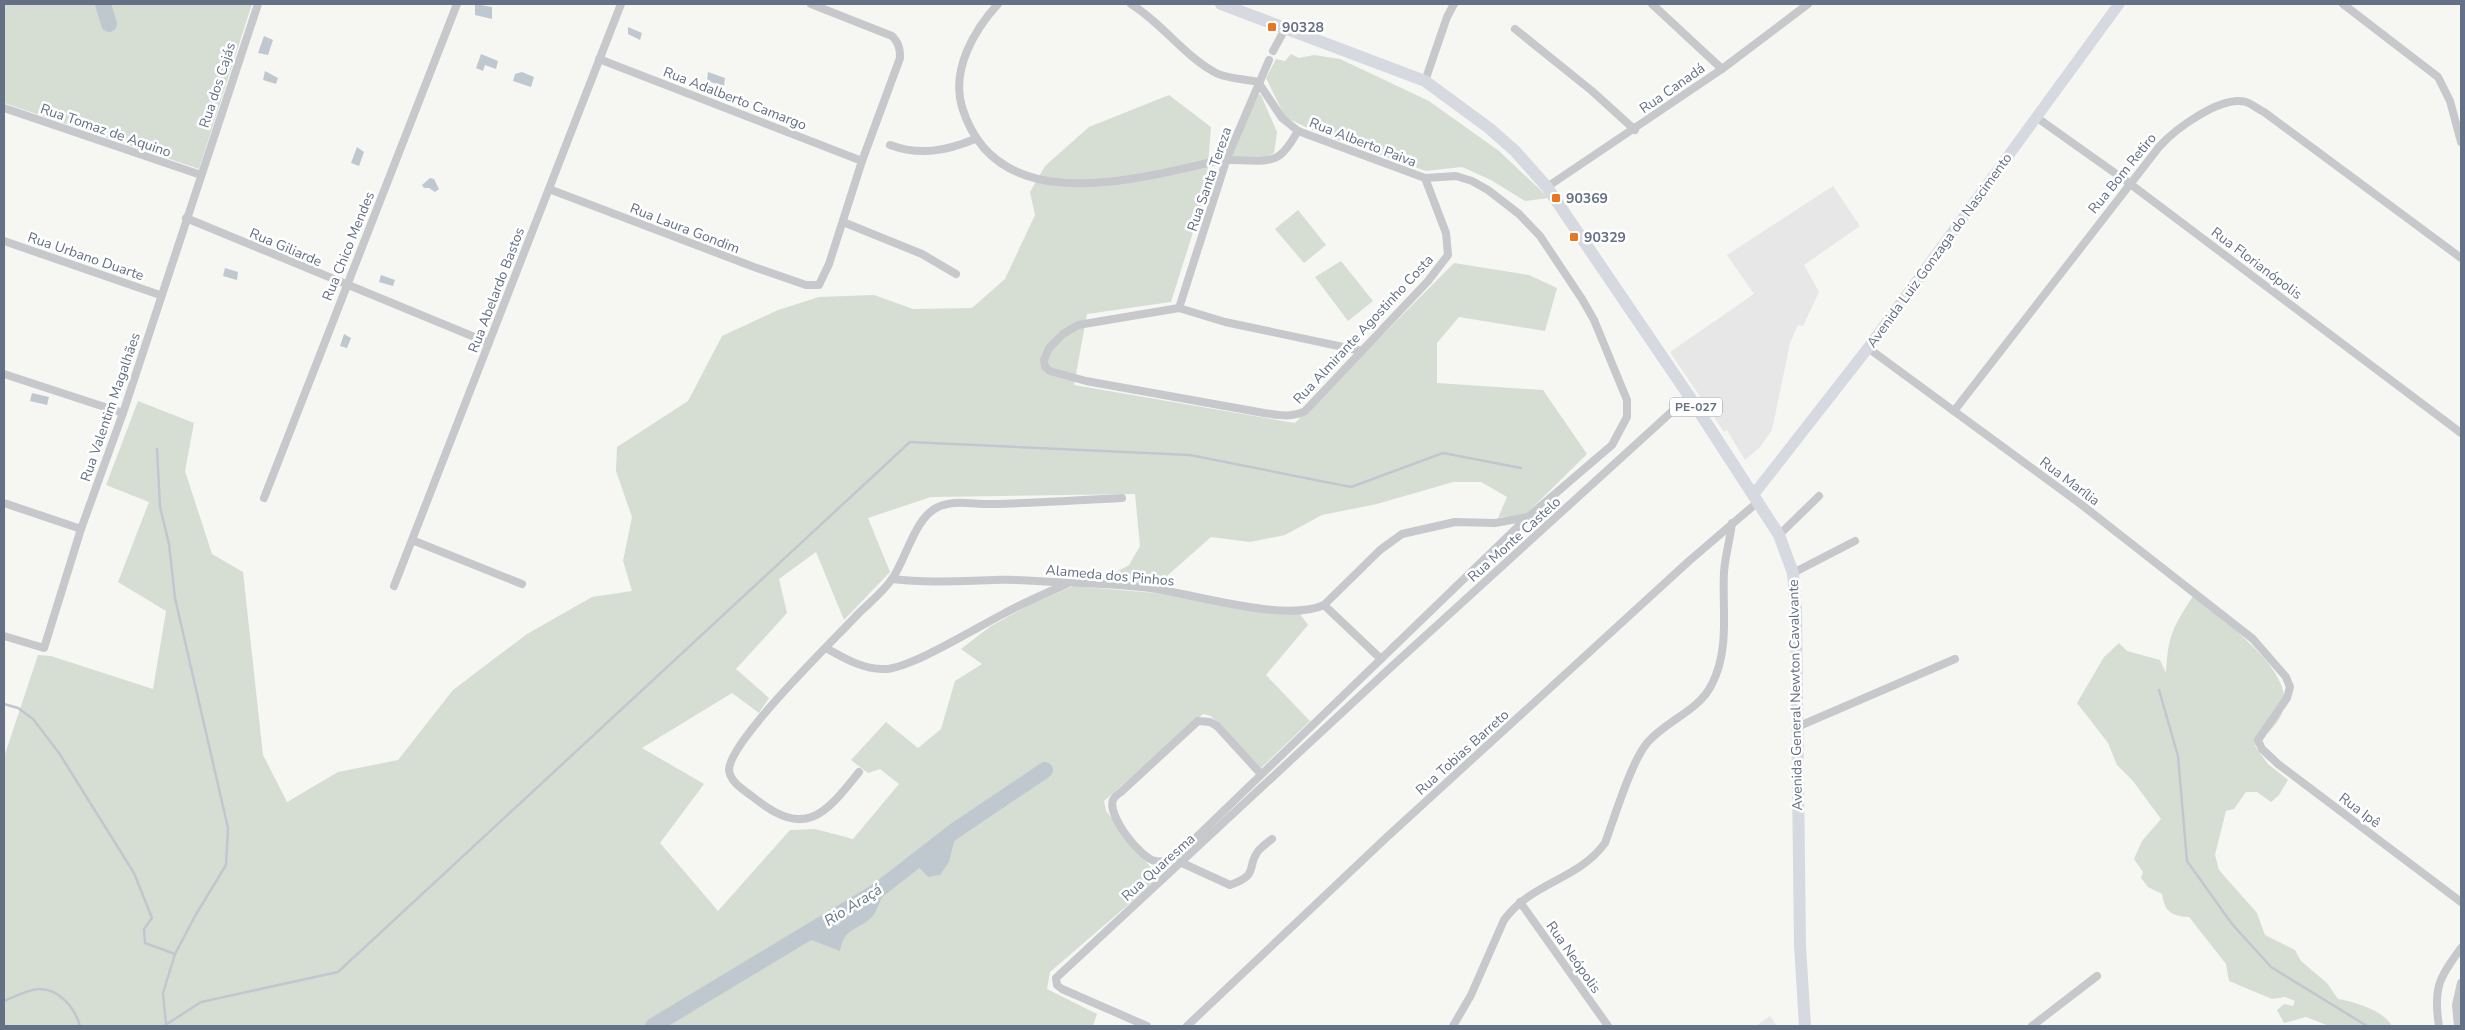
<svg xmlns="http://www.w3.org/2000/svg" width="2465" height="1030" viewBox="0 0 2465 1030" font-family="'Nunito Sans',sans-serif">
<rect width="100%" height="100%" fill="#f6f6f3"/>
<g fill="#e6e7e6">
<polygon points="1833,186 1860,226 1804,265 1819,292 1803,326 1798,325 1790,343 1772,430 1760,447 1745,460 1727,430 1724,432 1670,352 1754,294 1727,255"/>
<polygon points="1770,1016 1777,1026 1756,1026"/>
</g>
<g fill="#d6ded4">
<polygon points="4,4 252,4 199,169 4,103"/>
<polygon points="1291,54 1299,58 1314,55 1340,59 1429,101 1499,151 1549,198 1525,201 1491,180 1462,167 1426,171 1318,133 1285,117 1266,78 1276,59 1285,61"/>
<polygon points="1257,94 1261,95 1277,132 1274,153 1265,157 1230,156"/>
<polygon points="1169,95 1211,127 1206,191 1171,302 1087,314 1074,385 1295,423 1454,263 1529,275 1557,288 1545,331 1459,317 1437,343 1437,383 1543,390 1587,454 1526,514 1498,518 1507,497 1481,482 1453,482 1377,504 1322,515 1285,535 1250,542 1211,537 1159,583 1101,580 1129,565 1140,546 1135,494 931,497 868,518 890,572 844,620 816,552 779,579 787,613 736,669 769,698 759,713 732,693 642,748 704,784 660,843 718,911 790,830 815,829 853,839 899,784 880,769 868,773 851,760 886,722 918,748 941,729 955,681 982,664 961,649 991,626 1033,603 1074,586 1155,593 1300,614 1308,625 1266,675 1310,721 1260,769 1211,716 1203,714 1104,801 1106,811 1159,878 1050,972 1047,989 1097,1014 1093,1026 4,1026 4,757 38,655 51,656 153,689 166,611 118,582 149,502 106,485 138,401 194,423 185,471 212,554 243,572 263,755 287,802 338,772 398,760 453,690 527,634 592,597 632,591 623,561 632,517 616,471 617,447 688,401 722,336 778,310 819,297 874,295 913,309 972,308 1005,279 1035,215 1030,192 1045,166 1089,127"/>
<polygon points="1298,210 1326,245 1304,263 1275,229"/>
<polygon points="1341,261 1373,301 1348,321 1315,277"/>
<path d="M2193,596C2219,618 2300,672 2282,713C2278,725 2263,737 2255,746L2268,764L2288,780L2279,795L2271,802L2257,792H2246L2234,809L2226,811L2215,855L2219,870L2257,913L2265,935L2295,950L2301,961L2327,983L2338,999C2355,1002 2383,1010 2392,1026H2329L2306,1017L2284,1023L2277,1010L2284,1004L2293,1006L2295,1001L2285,997L2272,999L2229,981L2226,964L2189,917C2171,916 2165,912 2162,894L2148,887L2141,878L2143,872L2134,859L2142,841L2161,819L2133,781L2117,765L2108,743L2077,703L2104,657L2119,643L2127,651L2160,660L2166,673C2168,635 2173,627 2193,596Z"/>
</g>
<g fill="#c0c8cf">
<polygon points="475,4 492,7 492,19 475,15"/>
<polygon points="628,27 642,33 640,40 628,34"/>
<polygon points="264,36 273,40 268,55 258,53"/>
<polygon points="481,54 498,61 496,69 485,65 483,71 476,68"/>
<polygon points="265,71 278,78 276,84 263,80"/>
<polygon points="522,72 534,77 531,87 513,81 515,74"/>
<polygon points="708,72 725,78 724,86 707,81"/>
<polygon points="357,147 364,152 359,166 351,163"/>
<polygon points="430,178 434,179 439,189 435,192 429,188 424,188 422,185"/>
<polygon points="225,268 238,272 237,280 223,276"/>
<polygon points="381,275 395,280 393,286 379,282"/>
<polygon points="344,334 351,338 347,348 340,346"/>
<polygon points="32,393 49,397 47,405 30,401"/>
<polygon points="953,832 963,834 955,838 949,862 940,875 928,877 914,862 922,846 934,843 939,846 947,842 949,835"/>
<path d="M877,891L882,897C879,903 876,914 871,918C856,931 844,928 840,951L798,935L805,931L839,925C846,907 860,897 877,891Z"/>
</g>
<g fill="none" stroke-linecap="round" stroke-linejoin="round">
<g stroke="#c0c8cf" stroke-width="2.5">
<polyline points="157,449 160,507 169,544 175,598 228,828 226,865 195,916 175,954 163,993 166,1024"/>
<polyline points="2159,690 2178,756 2187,861 2232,924 2271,967 2367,1026"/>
<polyline points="4,704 18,708 33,719 59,753 134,873 152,918 144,929 145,943 175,954"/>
<path d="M4,1001C14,997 27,990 38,989C59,988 75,1008 80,1026"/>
<polyline points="164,1026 201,1002 338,972 910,442 1190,455 1351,487 1443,453 1521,468"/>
</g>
<g stroke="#c0c8cf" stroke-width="16">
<polyline points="103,4 109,24"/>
<polyline points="653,1026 877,891 953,832 1045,770"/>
</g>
<g stroke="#c6c8cc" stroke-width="8">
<path d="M998,4C974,30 951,70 962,107C996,219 1133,180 1217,161C1235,157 1267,166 1280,155C1288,149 1293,139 1298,131"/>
<path d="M1131,4C1162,23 1184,56 1216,73C1228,79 1245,79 1258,82L1282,118L1298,131L1425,178L1456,176L1472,181L1488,190L1519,214L1540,236L1582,299L1594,320L1627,400V417L1612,445L1528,517L1495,523L1455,522L1402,534L1380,550L1324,605"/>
<polyline points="1652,4 1722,69"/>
<polyline points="2343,4 2438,77 2450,101 2461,142"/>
<polyline points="1515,29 1592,91 1635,130"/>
<polyline points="1273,51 1285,29"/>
<polyline points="599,59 862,161"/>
<polyline points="1425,81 1447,17 1454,4"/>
<polyline points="4,108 201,175"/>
<polyline points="2036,117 2129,183 2461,433"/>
<path d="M890,145C920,156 946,151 975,139"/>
<polyline points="1547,187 1722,69 1808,4"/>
<path d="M549,189L754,267L806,285H819L829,264L862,161L900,58C900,49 899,43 892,36L811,4"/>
<polyline points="186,218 489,343"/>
<polyline points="843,222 922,254 956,274"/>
<polyline points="4,241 160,295"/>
<polyline points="1179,308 1227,158 1269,60"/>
<polyline points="1868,348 2082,505 2253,639 2286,677 2290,687 2287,698 2258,740 2262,749 2278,764 2461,902"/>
<path d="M1362,351L1225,322L1179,308L1078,325L1063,334L1049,348L1044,360L1045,367L1050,371L1086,381L1264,413C1278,415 1292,418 1305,411L1428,281L1448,255L1446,233L1425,178"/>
<polyline points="4,374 123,413"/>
<path d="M1954,411L2159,147C2175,129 2221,95 2246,102C2252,104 2258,109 2264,112L2461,258"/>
<polyline points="264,498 457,4"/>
<polyline points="4,503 81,529"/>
<polyline points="1779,535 1819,496"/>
<polyline points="412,540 522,584"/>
<polyline points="1793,573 1855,541"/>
<path d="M892,579C926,583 960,581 994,580C1014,579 1035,581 1055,582C1088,583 1123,584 1157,589C1199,596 1287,622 1324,605L1381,659"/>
<polyline points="394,586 621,4"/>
<polyline points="4,636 44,648 81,529 123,413 258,4"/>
<path d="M826,648C844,658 862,669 883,669C909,670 979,626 1005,613C1025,602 1046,593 1067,584"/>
<polyline points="1797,727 1955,659"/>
<path d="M859,772C824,816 805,839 753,797C744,790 730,782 729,770C729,741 835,639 858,614C869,603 883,592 892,579C906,559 915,517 938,507C954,499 976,505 993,504C1036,503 1079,500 1122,498"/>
<path d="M1260,773L1217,726L1210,722L1198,721L1121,792C1118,794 1114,797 1113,800C1107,815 1140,858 1155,861C1163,863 1171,859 1177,856L1527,518"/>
<path d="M1182,863L1230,885C1261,874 1245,867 1259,850C1263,846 1268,842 1272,839"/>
<polyline points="1520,902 1608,1026"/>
<polyline points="1147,1026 1062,989 1057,985 1056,978 1389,669 1689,396"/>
<polyline points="1187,1026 1387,837 1689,561 1759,501"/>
<path d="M1453,1026L1471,995L1504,920C1533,881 1577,881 1605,843C1614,819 1632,759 1648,742C1667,720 1699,711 1712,684C1730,648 1722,610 1724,572C1725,556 1730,540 1732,523"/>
<polyline points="2032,1026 2097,976"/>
<path d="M2439,1026C2433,988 2439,978 2461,948"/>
<polyline points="2458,1026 2456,1005 2461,983"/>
</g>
<polyline stroke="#d6d9df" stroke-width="11" points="1754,494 1868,348 2119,4"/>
<polyline stroke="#d6d9df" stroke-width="12" points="1221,4 1425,81 1489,128 1515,151 1547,187 1689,396 1779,535 1793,573 1796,613 1800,946 1805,1026"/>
</g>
<g fill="#e87520" stroke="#fff" stroke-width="2">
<rect x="1267" y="22" width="10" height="10" rx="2.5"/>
<rect x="1551" y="193" width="10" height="10" rx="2.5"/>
<rect x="1569" y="232" width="10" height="10" rx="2.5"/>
</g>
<g text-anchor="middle" stroke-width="5" stroke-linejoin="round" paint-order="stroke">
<rect fill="#fff" stroke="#929baa" stroke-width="1" x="1670" y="397.5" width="52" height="19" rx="4"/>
<g font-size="12" font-weight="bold" fill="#647085">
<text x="1696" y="411">PE-027</text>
</g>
<g font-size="14" font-weight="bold" fill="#647085" stroke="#fff" text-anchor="start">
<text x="1282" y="32">90328</text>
<text x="1566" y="203">90369</text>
<text x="1584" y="242">90329</text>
</g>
<g font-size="14" fill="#647085" stroke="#fff">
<text transform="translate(217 85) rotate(-72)" y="5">Rua dos Cajás</text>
<text transform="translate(1672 88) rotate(-35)" y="5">Rua Canadá</text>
<text transform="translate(735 98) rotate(21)" y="5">Rua Adalberto Camargo</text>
<text transform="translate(106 130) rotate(19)" y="5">Rua Tomaz de Aquino</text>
<text transform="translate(1363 142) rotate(21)" y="5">Rua Alberto Paiva</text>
<text transform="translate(2122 173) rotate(-51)" y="5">Rua Bom Retiro</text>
<text transform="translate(1209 179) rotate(-71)" y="5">Rua Santa Tereza</text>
<text transform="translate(685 228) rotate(21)" y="5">Rua Laura Gondim</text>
<text transform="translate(348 246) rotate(-68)" y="5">Rua Chico Mendes</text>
<text transform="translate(286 247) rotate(23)" y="5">Rua Giliarde</text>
<text transform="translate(1939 250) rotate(-54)" y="5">Avenida Luiz Gonzaga do Nascimento</text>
<text transform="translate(86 256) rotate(19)" y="5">Rua Urbano Duarte</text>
<text transform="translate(2257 263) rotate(37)" y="5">Rua Florianópolis</text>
<text transform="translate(496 290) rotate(-69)" y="5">Rua Abelardo Bastos</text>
<text transform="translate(1363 329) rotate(-47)" y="5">Rua Almirante Agostinho Costa</text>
<text transform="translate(110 407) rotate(-71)" y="5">Rua Valentim Magalhães</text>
<text transform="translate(2070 481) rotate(37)" y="5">Rua Marília</text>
<text transform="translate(1514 539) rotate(-42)" y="5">Rua Monte Castelo</text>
<text transform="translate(1110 575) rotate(5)" y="5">Alameda dos Pinhos</text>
<text transform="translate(1795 695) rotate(-91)" y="5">Avenida General Newton Cavalvante</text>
<text transform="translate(1462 752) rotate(-42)" y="5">Rua Tobias Barreto</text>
<text transform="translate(2360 810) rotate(37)" y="5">Rua Ipê</text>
<text transform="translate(1158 867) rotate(-42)" y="5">Rua Quaresma</text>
<text transform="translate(1574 957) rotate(55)" y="5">Rua Neópolis</text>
</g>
<g font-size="15" font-style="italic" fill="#647888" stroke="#fff">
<text transform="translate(853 905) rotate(-32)" y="5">Rio Araçá</text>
</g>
</g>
<rect width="2465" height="1030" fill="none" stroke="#647085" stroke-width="10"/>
</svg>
